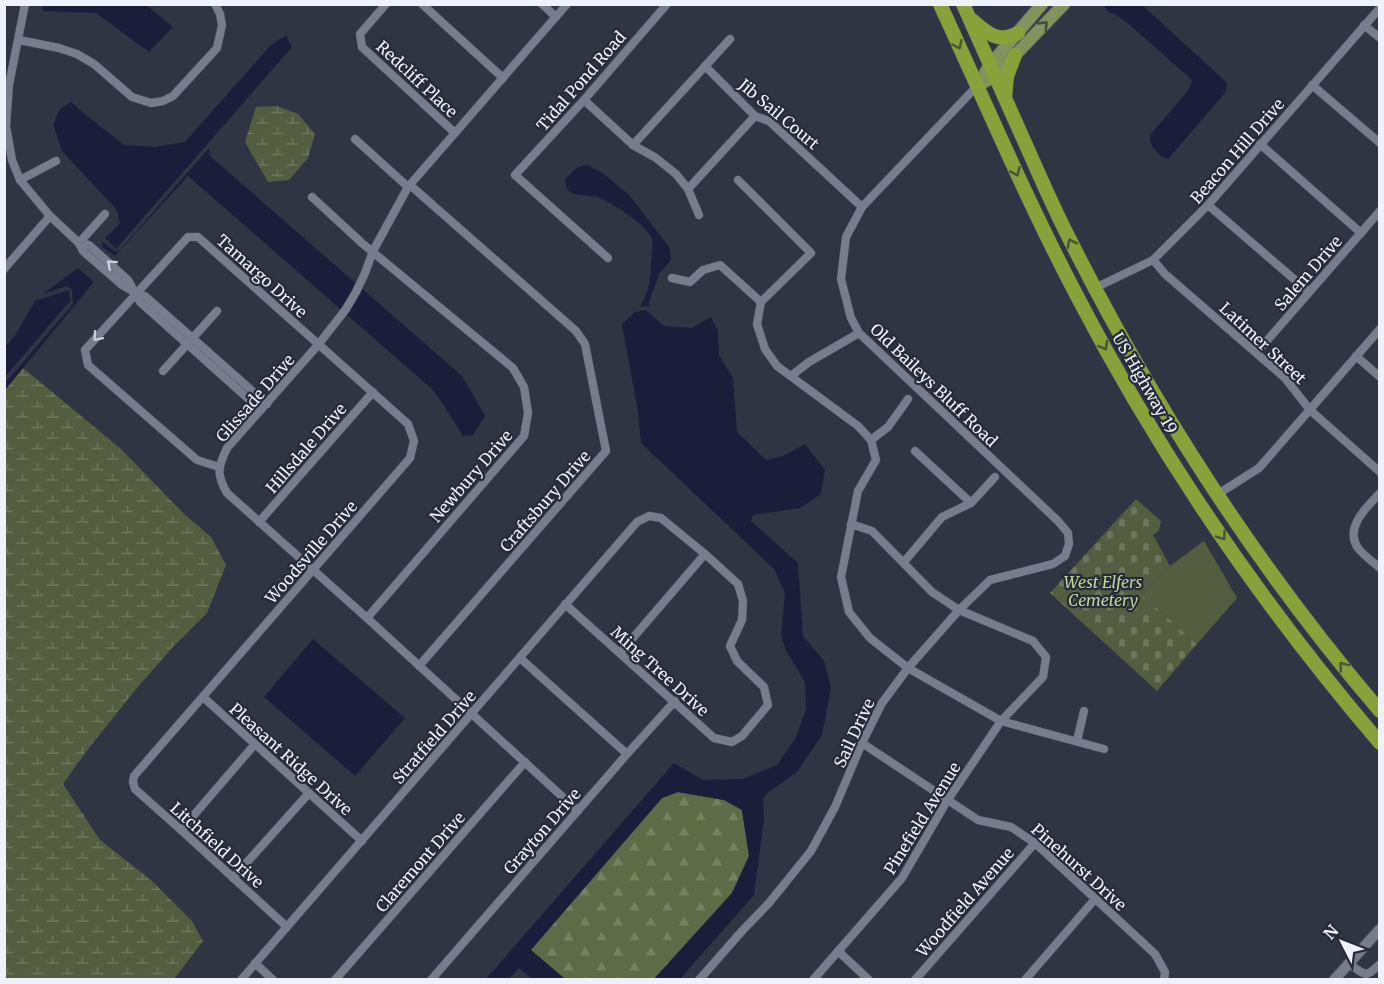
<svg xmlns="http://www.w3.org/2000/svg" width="1384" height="984" viewBox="0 0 1384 984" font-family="Merriweather,serif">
<defs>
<pattern id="forest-firs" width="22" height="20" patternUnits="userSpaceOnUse" patternTransform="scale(1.5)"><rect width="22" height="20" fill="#5f6a47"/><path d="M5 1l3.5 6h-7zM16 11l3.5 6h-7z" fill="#768062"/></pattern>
<pattern id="wetland-marsh" width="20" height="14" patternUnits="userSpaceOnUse" patternTransform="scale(1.5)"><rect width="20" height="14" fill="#555d41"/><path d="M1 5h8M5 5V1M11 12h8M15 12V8" fill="none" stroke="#6e755d"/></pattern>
<pattern id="cemetery-stones" width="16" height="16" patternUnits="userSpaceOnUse" patternTransform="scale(1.5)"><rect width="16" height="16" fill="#555d41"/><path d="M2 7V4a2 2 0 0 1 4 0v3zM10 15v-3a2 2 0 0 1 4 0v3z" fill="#6e755d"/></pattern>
</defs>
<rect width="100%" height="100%" fill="#313443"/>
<polygon fill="#555d41" points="1204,541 1237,598 1197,644 1141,594 1170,566"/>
<polygon fill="url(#forest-firs)" points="678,792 724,800 742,810 749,856 732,893 654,979 565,979 530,950 662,798"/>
<g fill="url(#wetland-marsh)">
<polygon points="277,106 298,114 315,134 308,158 289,180 268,182 245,142 256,107"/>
<polygon points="23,368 121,449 184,514 211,537 226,565 207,613 173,647 136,689 85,753 63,784 100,840 151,880 192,921 203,941 174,979 5,980 4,390"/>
</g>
<polygon fill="url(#cemetery-stones)" points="1136,499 1161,521 1159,530 1153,535 1170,566 1141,594 1197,644 1157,691 1050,593"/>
<g fill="#1a1e3b">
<polygon points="42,5 146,5 173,27 149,52 96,13 43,11"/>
<path d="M1104,5H1142L1223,79L1227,84L1225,93L1168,159C1158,156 1149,146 1150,135L1187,92L1191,85L1192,80L1131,26L1115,14L1108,12Z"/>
<polygon points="286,35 292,47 116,249 105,238 120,223 116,209 62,151 53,124 60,109 71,102 86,115 124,145 155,147 185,142 271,45"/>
<polygon points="209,148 210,156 462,376 485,416 473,435 463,436 443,404 432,389 188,176 115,256 102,247 103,242 114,251 119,251"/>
<path d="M588,165L604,174L630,196L670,248L671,260L659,274L649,302V307L645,306L640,307C649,293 651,278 651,262C651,255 654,246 652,239C648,226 610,201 597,197C590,195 575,196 570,192C566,189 566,184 565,179L578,167Z"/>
<polygon points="78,268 94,282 5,390 5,383 73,304 72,290 67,286 43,294"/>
<polygon points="69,290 70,301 5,377 5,347 14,337 35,301"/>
<polygon points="646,310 664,326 692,328 711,317 718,331 719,355 733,378 737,432 766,460 783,456 805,444 825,470 821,494 800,508 753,515 751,521 798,563 803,636 824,661 831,688 822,735 797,772 769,792 763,798 764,820 754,895 680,979 654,979 732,893 749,856 742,810 724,800 678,792 662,798 531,950 565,979 532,979 519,968 509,979 486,979 674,763 703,780 743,779 777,765 796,737 806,709 805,682 786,651 781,635 785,593 774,569 641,443 638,412 622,324 635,312"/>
<polygon points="313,639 405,718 355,776 264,697"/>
</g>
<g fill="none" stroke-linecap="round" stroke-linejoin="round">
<defs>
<g id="street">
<polyline points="25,4 9,85 6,126 12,160 20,180 50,216 79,243 83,251 122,285 136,293 145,296 267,404"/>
<polyline points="386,4 360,34 362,47 455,133"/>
<polyline points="422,4 503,78"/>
<polyline points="542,4 556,17"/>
<path d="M567,4L408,187L373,251L365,273L356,292L346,309L318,345L227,448C218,467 216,474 227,493L367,618L578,811"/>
<polyline points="1364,25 1380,38"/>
<polyline points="19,40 59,48 77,54 94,64 132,97 151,103 163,101 173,96 217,48 222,25 220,14 215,4"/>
<polyline points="705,66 755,116 769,121 862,207"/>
<polyline points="1312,85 1380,143"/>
<polyline points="584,100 633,145 656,158 676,174 688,189 699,215"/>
<polyline points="355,139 408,187"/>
<polyline points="1260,144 1361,233"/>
<polyline points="633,145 730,39"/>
<polyline points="20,180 56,161"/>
<polyline points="738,180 811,253 761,302 757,324 765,349 777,366 858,426 871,440 876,460 858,491 841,577 849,612 870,638 908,668 1001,721 1104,749"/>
<polyline points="410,185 576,331 585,344 606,451 419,666"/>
<polyline points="688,189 755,116"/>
<polyline points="312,197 363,244 513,368 524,387 528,413 524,436 367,618"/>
<polyline points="1208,205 1309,292"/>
<polyline points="79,243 89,245 128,280 140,302 261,410"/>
<polyline points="79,243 105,214"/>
<polyline points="608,258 515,175 584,100 667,4"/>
<polyline points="1153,260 1165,274 1285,378 1310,410 1380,472"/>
<polyline points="4,269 50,216"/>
<polyline points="672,278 690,282 703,270 720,265 761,302"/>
<polyline points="1095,288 1153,260 1208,205 1380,8"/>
<polyline points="1257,352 1380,211"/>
<polyline points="1356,356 1380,377"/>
<polyline points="163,371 217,311"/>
<polyline points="791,376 809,362 859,333"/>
<polyline points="871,440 888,427 908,399"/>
<polyline points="915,451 971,503"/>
<polyline points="219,467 197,460 88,365 85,350 188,237 198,237 408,424 414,441 410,458 134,776 133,782 135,789 181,830 287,927"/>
<path d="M1380,493C1367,507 1344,527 1358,548C1363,555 1373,562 1380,568"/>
<polyline points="1218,494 1259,468 1380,329"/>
<polyline points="259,522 373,392"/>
<polyline points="904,562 942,517 971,503 995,477"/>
<polyline points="620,653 705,554"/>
<polyline points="520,658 627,754"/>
<polyline points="203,697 362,841"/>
<polyline points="1077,741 1084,711"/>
<polyline points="862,743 978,820 1011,827 1035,843 1155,954 1165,972 1164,980"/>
<polyline points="181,830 255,744"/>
<polyline points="233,878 309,793"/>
<polyline points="838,951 869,980"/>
<polyline points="255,963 273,980"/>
<polyline points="1348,963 1361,972 1366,974 1371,972 1380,964"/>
<polyline points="241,980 637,522 649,516 661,518 705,554 738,584 743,601 742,620 730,646 737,661 764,687 768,705 742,736 732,742 714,738 565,604"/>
<polyline points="335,980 525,762"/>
<polyline points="431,980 627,754 675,701"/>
<polyline points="699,980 742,931 769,903 811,851 835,807 862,743 882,703 908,668 959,610 990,580 1053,564 1065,556 1069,544 1068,533 1058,521 859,333 851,318 841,279 846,237 862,207 977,86"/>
<polyline points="813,980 902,878 947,801 1001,721 1043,677 1046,657 1033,641 959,610 932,592 872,531 851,524"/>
<polyline points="915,980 1035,843"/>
<polyline points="1025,980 1095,899"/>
</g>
<polyline id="secondary" points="1334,980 1380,929"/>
<g id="primary">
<polyline points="985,73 990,65 1042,4"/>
<polyline points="977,86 995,76 1064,4"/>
</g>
<g id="highway">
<path d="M940,4C985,102 1027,201 1077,296C1160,456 1263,606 1380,743"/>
<path d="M963,4C984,52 1005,98 1026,145C1040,177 1054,209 1070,240C1154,407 1258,568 1380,711"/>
<path d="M972,20C987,33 998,44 1018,33"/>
<polyline points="1005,97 1007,76 1015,55"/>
</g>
</defs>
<use href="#street" stroke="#4c4f5b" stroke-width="9"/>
<use href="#secondary" stroke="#4c4f5b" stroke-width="12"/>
<use href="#primary" stroke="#4c4f5b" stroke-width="14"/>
<use href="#highway" stroke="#4c4f5b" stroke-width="15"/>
<use href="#street" stroke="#787c8d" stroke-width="8"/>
<use href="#secondary" stroke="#787c8d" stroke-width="10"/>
<use href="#primary" stroke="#82935b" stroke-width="12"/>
<use href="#highway" stroke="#88a23a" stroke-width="14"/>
</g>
<defs><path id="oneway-chevron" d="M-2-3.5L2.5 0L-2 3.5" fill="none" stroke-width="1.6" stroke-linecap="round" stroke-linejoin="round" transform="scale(1.5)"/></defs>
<use stroke="#424a43" href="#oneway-chevron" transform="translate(1044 25) rotate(-46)"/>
<g stroke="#495439">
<use href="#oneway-chevron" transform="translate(958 45) rotate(65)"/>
<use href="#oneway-chevron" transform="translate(1016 172) rotate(66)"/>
<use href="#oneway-chevron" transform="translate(1071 243) rotate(-117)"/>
<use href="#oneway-chevron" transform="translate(1104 346) rotate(61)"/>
<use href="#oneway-chevron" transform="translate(1222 536) rotate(55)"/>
<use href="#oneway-chevron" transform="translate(1343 666) rotate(-128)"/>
</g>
<g stroke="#cbceda">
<use href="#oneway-chevron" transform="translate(111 264) rotate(-138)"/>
<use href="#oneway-chevron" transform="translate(97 337) rotate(131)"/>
</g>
<g text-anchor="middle" stroke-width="4.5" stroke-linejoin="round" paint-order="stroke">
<g font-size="16" fill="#eff1fb" stroke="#272a39">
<text transform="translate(417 79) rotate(43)" y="6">Redcliff Place</text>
<text transform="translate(581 81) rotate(-49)" y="6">Tidal Pond Road</text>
<text transform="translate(779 114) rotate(40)" y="6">Jib Sail Court</text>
<text transform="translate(1237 151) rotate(-49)" y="6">Beacon Hill Drive</text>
<text transform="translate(1308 273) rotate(-49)" y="6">Salem Drive</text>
<text transform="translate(262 276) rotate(42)" y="6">Tamargo Drive</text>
<text transform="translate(1263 343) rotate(43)" y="6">Latimer Street</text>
<text transform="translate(1145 383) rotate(60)" y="6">US Highway 19</text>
<text transform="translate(934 385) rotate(44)" y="6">Old Baileys Bluff Road</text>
<text transform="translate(255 398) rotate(-49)" y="6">Glissade Drive</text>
<text transform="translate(306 448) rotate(-49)" y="6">Hillsdale Drive</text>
<text transform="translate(471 476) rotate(-49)" y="6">Newbury Drive</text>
<text transform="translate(545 501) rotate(-49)" y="6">Craftsbury Drive</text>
<text transform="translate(311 552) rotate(-49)" y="6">Woodsville Drive</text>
<text transform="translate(660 671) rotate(42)" y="6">Ming Tree Drive</text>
<text transform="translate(854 733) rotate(-65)" y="6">Sail Drive</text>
<text transform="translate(434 737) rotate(-49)" y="6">Stratfield Drive</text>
<text transform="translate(291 759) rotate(42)" y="6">Pleasant Ridge Drive</text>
<text transform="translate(922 818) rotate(-58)" y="6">Pinefield Avenue</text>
<text transform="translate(542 831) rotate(-49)" y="6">Grayton Drive</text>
<text transform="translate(217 845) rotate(42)" y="6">Litchfield Drive</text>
<text transform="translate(420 862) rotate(-49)" y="6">Claremont Drive</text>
<text transform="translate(1079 867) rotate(42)" y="6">Pinehurst Drive</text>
<text transform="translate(965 902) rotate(-49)" y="6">Woodfield Avenue</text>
</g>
<g font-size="16" font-style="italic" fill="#c2d497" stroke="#272a39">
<text x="1103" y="588">West Elfers<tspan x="1103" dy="18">Cemetery</tspan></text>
</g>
</g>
<rect width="1384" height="984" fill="none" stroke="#eff1fb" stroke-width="12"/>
<g transform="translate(1342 942) rotate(312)" stroke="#272a39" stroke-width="4.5" paint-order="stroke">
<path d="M0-4.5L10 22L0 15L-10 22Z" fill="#eff1fb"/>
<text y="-9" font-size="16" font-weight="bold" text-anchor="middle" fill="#eff1fb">N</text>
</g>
</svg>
